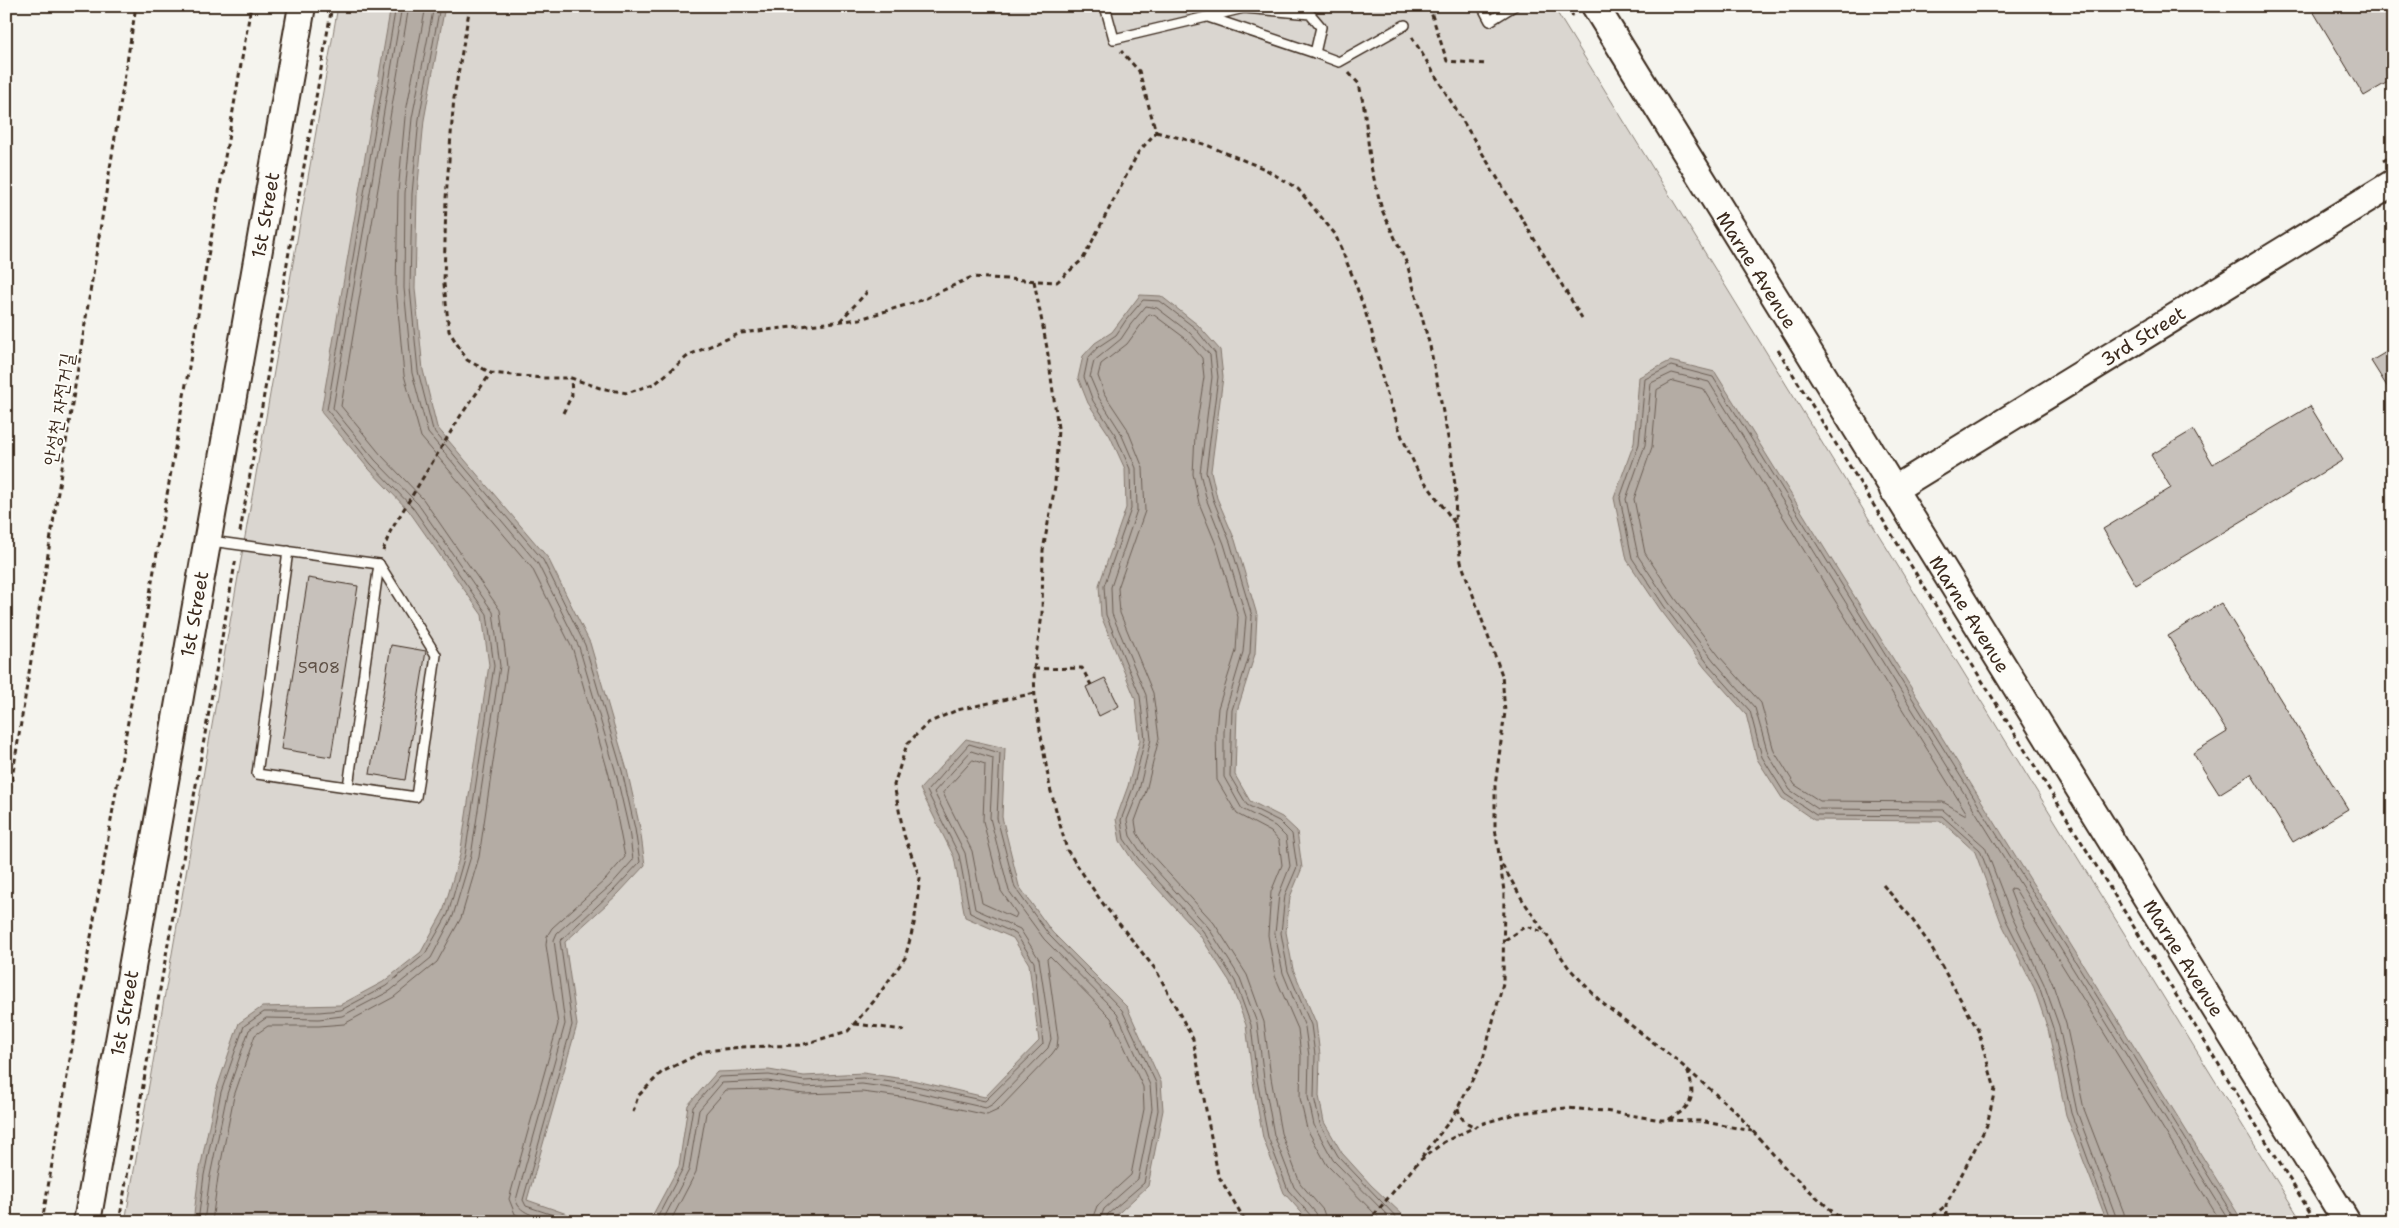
<svg xmlns="http://www.w3.org/2000/svg" width="2399" height="1228" viewBox="0 0 2399 1228" font-family="'Shantell Sans','Poor Story',sans-serif">
<rect width="100%" height="100%" fill="#f5f4ee"/>
<filter id="ink" filterUnits="userSpaceOnUse"><feTurbulence type="fractalNoise" baseFrequency=".02" numOctaves="2"/><feDisplacementMap in="SourceGraphic" scale="10" xChannelSelector="R" yChannelSelector="G"/><feConvolveMatrix kernelMatrix="1 2 1 2 8 2 1 2 1" color-interpolation-filters="sRGB"/></filter>
<g filter="url(#ink)">
<polygon fill="#dad6d0" stroke="#8a8077" points="338,6 1553,6 2302,1222 125,1222"/>
<g fill="#b4aca4" stroke="#84786e">
<polygon points="391,6 445,6 424,120 417,194 415,288 423,370 437,427 548,558 590,643 627,770 640,828 645,865 618,894 565,942 577,1025 527,1200 590,1222 193,1222 199,1174 216,1091 239,1023 262,1007 340,1005 383,982 421,952 443,912 460,855 489,665 482,615 409,511 367,467 321,412"/>
<polygon points="1140,295 1161,296 1198,325 1220,350 1223,377 1211,471 1217,498 1235,540 1257,615 1255,654 1237,711 1235,775 1250,801 1282,817 1297,831 1302,868 1290,897 1286,932 1293,969 1316,1023 1320,1055 1319,1096 1324,1122 1342,1153 1371,1185 1404,1216 1407,1222 1310,1222 1284,1193 1263,1138 1253,1081 1246,1025 1230,982 1199,934 1135,864 1120,841 1116,819 1128,786 1140,740 1135,698 1101,616 1099,585 1126,508 1125,469 1110,436 1088,403 1078,378 1083,356 1095,343 1112,332"/>
<polygon points="1670,361 1715,372 2243,1222 2108,1222 2106,1219 2066,1115 2048,1029 2034,988 2001,922 1975,852 1941,821 1814,820 1782,798 1757,759 1746,714 1705,668 1660,609 1627,560 1614,498 1634,443 1639,377"/>
<polygon points="966,739 1005,748 1002,817 1019,886 1052,932 1127,1007 1161,1082 1163,1110 1148,1186 1109,1222 649,1222 679,1166 688,1105 717,1072 769,1070 804,1076 863,1073 912,1080 985,1097 1039,1041 1029,964 1013,938 965,917 954,857 920,789"/>
</g>
<g fill="none" stroke-linecap="round" stroke-linejoin="round">
<g stroke="#6b5e54" stroke-width="1">
<polyline points="426,6 405,117 398,193 396,289 404,375 421,437 532,568 573,650 609,775 625,857 605,880 552,928 547,936 546,945 558,1024 509,1199 515,1214 531,1222"/>
<path d="M434,6L412,118L405,193L404,288L412,373L428,433L538,564L579,647L616,773L629,830L633,860L610,886L557,933L554,940L565,1024L516,1200C519,1215 542,1217 554,1222"/>
<polyline points="440,6 419,119 412,194 410,288 418,371 433,430 543,560 585,645 622,771 635,829 640,862 614,890 560,941 572,1025 523,1200 526,1206 574,1222"/>
<polygon points="1673,381 1704,389 1966,812 1966,815 1943,802 1820,801 1795,785 1774,751 1761,703 1719,656 1675,598 1645,553 1634,499 1652,447 1657,390"/>
<polygon points="973,760 985,764 983,821 1001,891 1017,914 1015,918 982,903 972,851 943,793"/>
<polyline points="198,1222 204,1175 221,1092 244,1026 264,1012 319,1012 341,1010 386,986 425,954 448,914 465,855 494,666 487,614 413,508 371,464 327,410 396,6"/>
<polyline points="204,1222 210,1176 227,1094 249,1030 266,1018 319,1019 342,1016 390,991 431,958 453,916 471,856 500,666 493,612 418,504 375,460 333,408 402,6"/>
<polyline points="212,1222 218,1177 234,1096 255,1035 268,1026 319,1026 344,1024 394,997 437,962 461,918 479,857 507,667 500,610 423,499 381,455 341,406 409,6"/>
<polyline points="655,1222 683,1168 693,1107 719,1077 769,1075 804,1081 863,1078 912,1085 985,1101 1043,1044 1034,962 1016,934 970,913 959,855 927,791 969,744 1000,753 997,818 1015,888 1049,935 1122,1010 1156,1083 1158,1110 1144,1183 1108,1214 1105,1222"/>
<polyline points="662,1222 689,1170 699,1110 722,1083 768,1081 804,1087 862,1084 911,1091 986,1108 993,1104 1048,1048 1051,1039 1039,959 1020,929 975,909 965,853 934,792 971,751 993,758 990,818 1009,891 1044,939 1117,1013 1150,1085 1152,1109 1138,1179 1104,1209 1099,1222"/>
<polyline points="670,1222 696,1172 706,1113 726,1090 768,1089 804,1094 862,1092 909,1098 987,1115 998,1110 1052,1054 1057,1047 1058,1038 1047,959 1050,956 1111,1018 1143,1087 1144,1109 1131,1175 1097,1206 1091,1222"/>
<polyline points="1313,1222 1312,1217 1288,1190 1268,1137 1257,1080 1251,1025 1235,981 1203,931 1139,860 1124,839 1121,820 1133,788 1145,739 1140,696 1106,615 1104,586 1131,509 1130,469 1115,434 1093,401 1084,377 1088,358 1098,347 1116,335 1126,320 1143,300 1160,301 1195,328 1215,353 1218,377 1206,472 1213,499 1230,542 1252,616 1250,653 1232,710 1230,776 1247,805 1279,821 1292,834 1297,867 1285,895 1281,933 1288,971 1311,1025 1315,1055 1314,1097 1320,1124 1338,1156 1401,1222"/>
<polyline points="1319,1222 1316,1213 1294,1187 1274,1135 1264,1079 1257,1023 1240,978 1208,927 1144,857 1130,836 1127,820 1139,790 1151,739 1146,695 1112,614 1111,587 1137,510 1136,468 1120,431 1099,398 1090,377 1094,361 1121,339 1131,324 1146,306 1157,308 1190,333 1210,355 1212,377 1200,473 1207,501 1224,544 1246,617 1243,652 1226,709 1224,732 1224,777 1242,809 1275,826 1286,837 1290,866 1279,894 1275,934 1283,973 1305,1027 1309,1056 1308,1097 1314,1125 1333,1160 1394,1222"/>
<polyline points="1327,1222 1323,1210 1300,1183 1281,1133 1271,1078 1264,1022 1247,975 1214,923 1149,852 1137,833 1135,821 1146,791 1159,738 1153,693 1120,613 1118,588 1145,511 1143,468 1127,428 1105,395 1098,376 1101,364 1127,344 1149,314 1154,315 1185,338 1202,358 1204,377 1195,435 1193,474 1199,503 1217,547 1238,617 1236,651 1218,708 1216,732 1217,780 1237,814 1271,832 1279,841 1282,865 1271,892 1268,935 1275,976 1298,1029 1301,1056 1300,1098 1307,1129 1327,1165 1383,1222"/>
<polyline points="2111,1222 2071,1113 2053,1028 2039,986 2006,920 1980,850 1942,816 1816,815 1785,794 1762,757 1750,711 1709,665 1664,606 1632,558 1620,498 1639,444 1645,379 1671,366 1713,377 2237,1222"/>
<polyline points="2118,1222 2077,1112 2059,1026 2044,984 2012,917 1985,847 1943,810 1818,809 1790,790 1768,754 1755,708 1714,661 1669,603 1638,556 1626,499 1645,445 1651,383 1672,373 1709,382 2230,1222"/>
<polyline points="2125,1222 2124,1213 2084,1109 2066,1024 2052,982 2019,914 2010,891 2011,888 2015,889 2221,1222"/>
</g>
</g>
<g fill="#c7c1bb" stroke="#3b2a1e">
<polygon points="2310,6 2393,6 2393,79 2364,96"/>
<polygon points="2393,348 2393,396 2371,361"/>
<polygon points="2310,406 2343,460 2136,585 2103,529 2171,488 2151,455 2193,430 2213,464"/>
<polygon points="308,578 358,586 331,757 281,749"/>
<polygon points="2221,603 2348,809 2293,842 2251,774 2219,794 2193,753 2227,732 2168,636"/>
<polygon points="391,645 426,651 405,780 370,774"/>
<polygon points="1105,678 1119,706 1099,716 1086,687"/>
</g>
<g fill="none" stroke-linecap="round" stroke-linejoin="round">
<defs>
<g id="lane">
<polyline points="1105,6 1114,39 1244,8 1310,14 1321,27 1315,53 1208,17"/>
<polyline points="1482,6 1490,21 1514,6"/>
<polyline points="1315,53 1339,62 1405,25"/>
<polyline points="211,541 379,564"/>
<polyline points="288,551 257,774 416,797 436,655 379,564"/>
<polyline points="348,787 379,564"/>
</g>
<g id="secondary">
<polyline points="1595,6 2347,1222"/>
<polyline points="1893,490 2393,183"/>
<polyline points="87,1222 302,6"/>
</g>
</defs>
<use href="#lane" stroke="#3b2a1e" stroke-width="12"/>
<use href="#secondary" stroke="#3b2a1e" stroke-width="30"/>
<g stroke="#3b2a1e" stroke-width="3" stroke-dasharray="5 4" stroke-linecap="butt">
<polyline points="470,6 454,97 446,198 444,284 449,331 467,360 491,373 542,378 571,378 600,388 627,393 656,383 689,355 741,333 860,319 922,300 972,277 1057,282 1083,259 1138,153 1156,132 1139,71 1121,51"/>
<polyline points="1429,6 1447,61 1486,64"/>
<polyline points="1567,6 1573,16"/>
<polyline points="1412,37 1582,318"/>
<polyline points="1349,73 1359,84 1364,107 1371,167 1382,210 1407,264 1430,346 1451,453 1456,493 1455,523 1461,562 1502,675 1505,712 1495,786 1495,828 1500,861 1522,899 1569,968 1602,1003 1675,1059 1734,1110 1788,1171 1844,1222"/>
<polyline points="1156,132 1204,144 1265,169 1298,189 1335,234 1355,282 1371,329 1384,385 1402,437 1419,474 1455,523"/>
<polyline points="2383,161 2393,155"/>
<polyline points="1034,281 1047,348 1058,428 1055,486 1043,550 1042,615 1034,669 1035,701 1050,788 1067,850 1101,901 1156,970 1193,1039 1218,1175 1246,1222"/>
<polyline points="840,321 867,292"/>
<polyline points="1778,350 2316,1222"/>
<polyline points="563,413 572,395 571,378"/>
<polyline points="240,532 332,6"/>
<polyline points="383,551 390,532 461,415 491,373"/>
<polyline points="1034,669 1082,668 1091,685"/>
<polyline points="6,816 136,6"/>
<polyline points="1883,885 1909,915 1928,942 1978,1030 1995,1089 1987,1125 1946,1205 1946,1222"/>
<polyline points="1505,940 1526,926 1545,933"/>
<polyline points="855,1024 904,1030"/>
<path d="M1458,1108C1460,1119 1465,1123 1476,1127"/>
<polyline points="633,1112 638,1096 662,1072 705,1051 742,1047 801,1045 848,1031 874,1001 905,958 914,924 920,878 904,835 894,785 907,744 928,723 957,710 1035,693"/>
<path d="M1669,1119C1694,1107 1696,1094 1687,1070"/>
<polyline points="1422,1157 1454,1115 1483,1059 1503,983 1504,891 1500,864"/>
<polyline points="42,1222 251,6"/>
<polyline points="119,1222 236,558"/>
<polyline points="1368,1222 1419,1161 1444,1142 1481,1124 1518,1113 1567,1108 1604,1111 1661,1120 1700,1121 1752,1131"/>
<polyline points="1926,1222 1945,1206"/>
</g>
<use href="#lane" stroke="#fdfcf7" stroke-width="9"/>
<use href="#secondary" stroke="#fdfcf7" stroke-width="26"/>
</g>
</g>
<g text-anchor="middle" stroke-width="4" stroke-linejoin="round" paint-order="stroke">
<g font-size="16" fill="#5e5045">
<text x="319" y="673">5908</text>
</g>
<g font-size="19" fill="#3b2a1e" stroke="#fdfcf7">
<text transform="translate(265 215) rotate(-80)" y="7">1st Street</text>
<text transform="translate(1757 270) rotate(58)" y="7">Marne Avenue</text>
<text transform="translate(2143 336) rotate(-32)" y="7">3rd Street</text>
<text transform="translate(58 409) rotate(-81)" y="7">안성천 자전거길</text>
<text transform="translate(194 614) rotate(-80)" y="7">1st Street</text>
<text transform="translate(1970 614) rotate(58)" y="7">Marne Avenue</text>
<text transform="translate(2184 958) rotate(58)" y="7">Marne Avenue</text>
<text transform="translate(124 1013) rotate(-80)" y="7">1st Street</text>
</g>
</g>
<rect width="2399" height="1228" fill="none" stroke="#fdfcf7" stroke-width="25"/>
<rect x="12" y="12" width="2374" height="1203" fill="none" stroke="#3b2a1e" stroke-width="2" filter="url(#ink)"/>
</svg>
